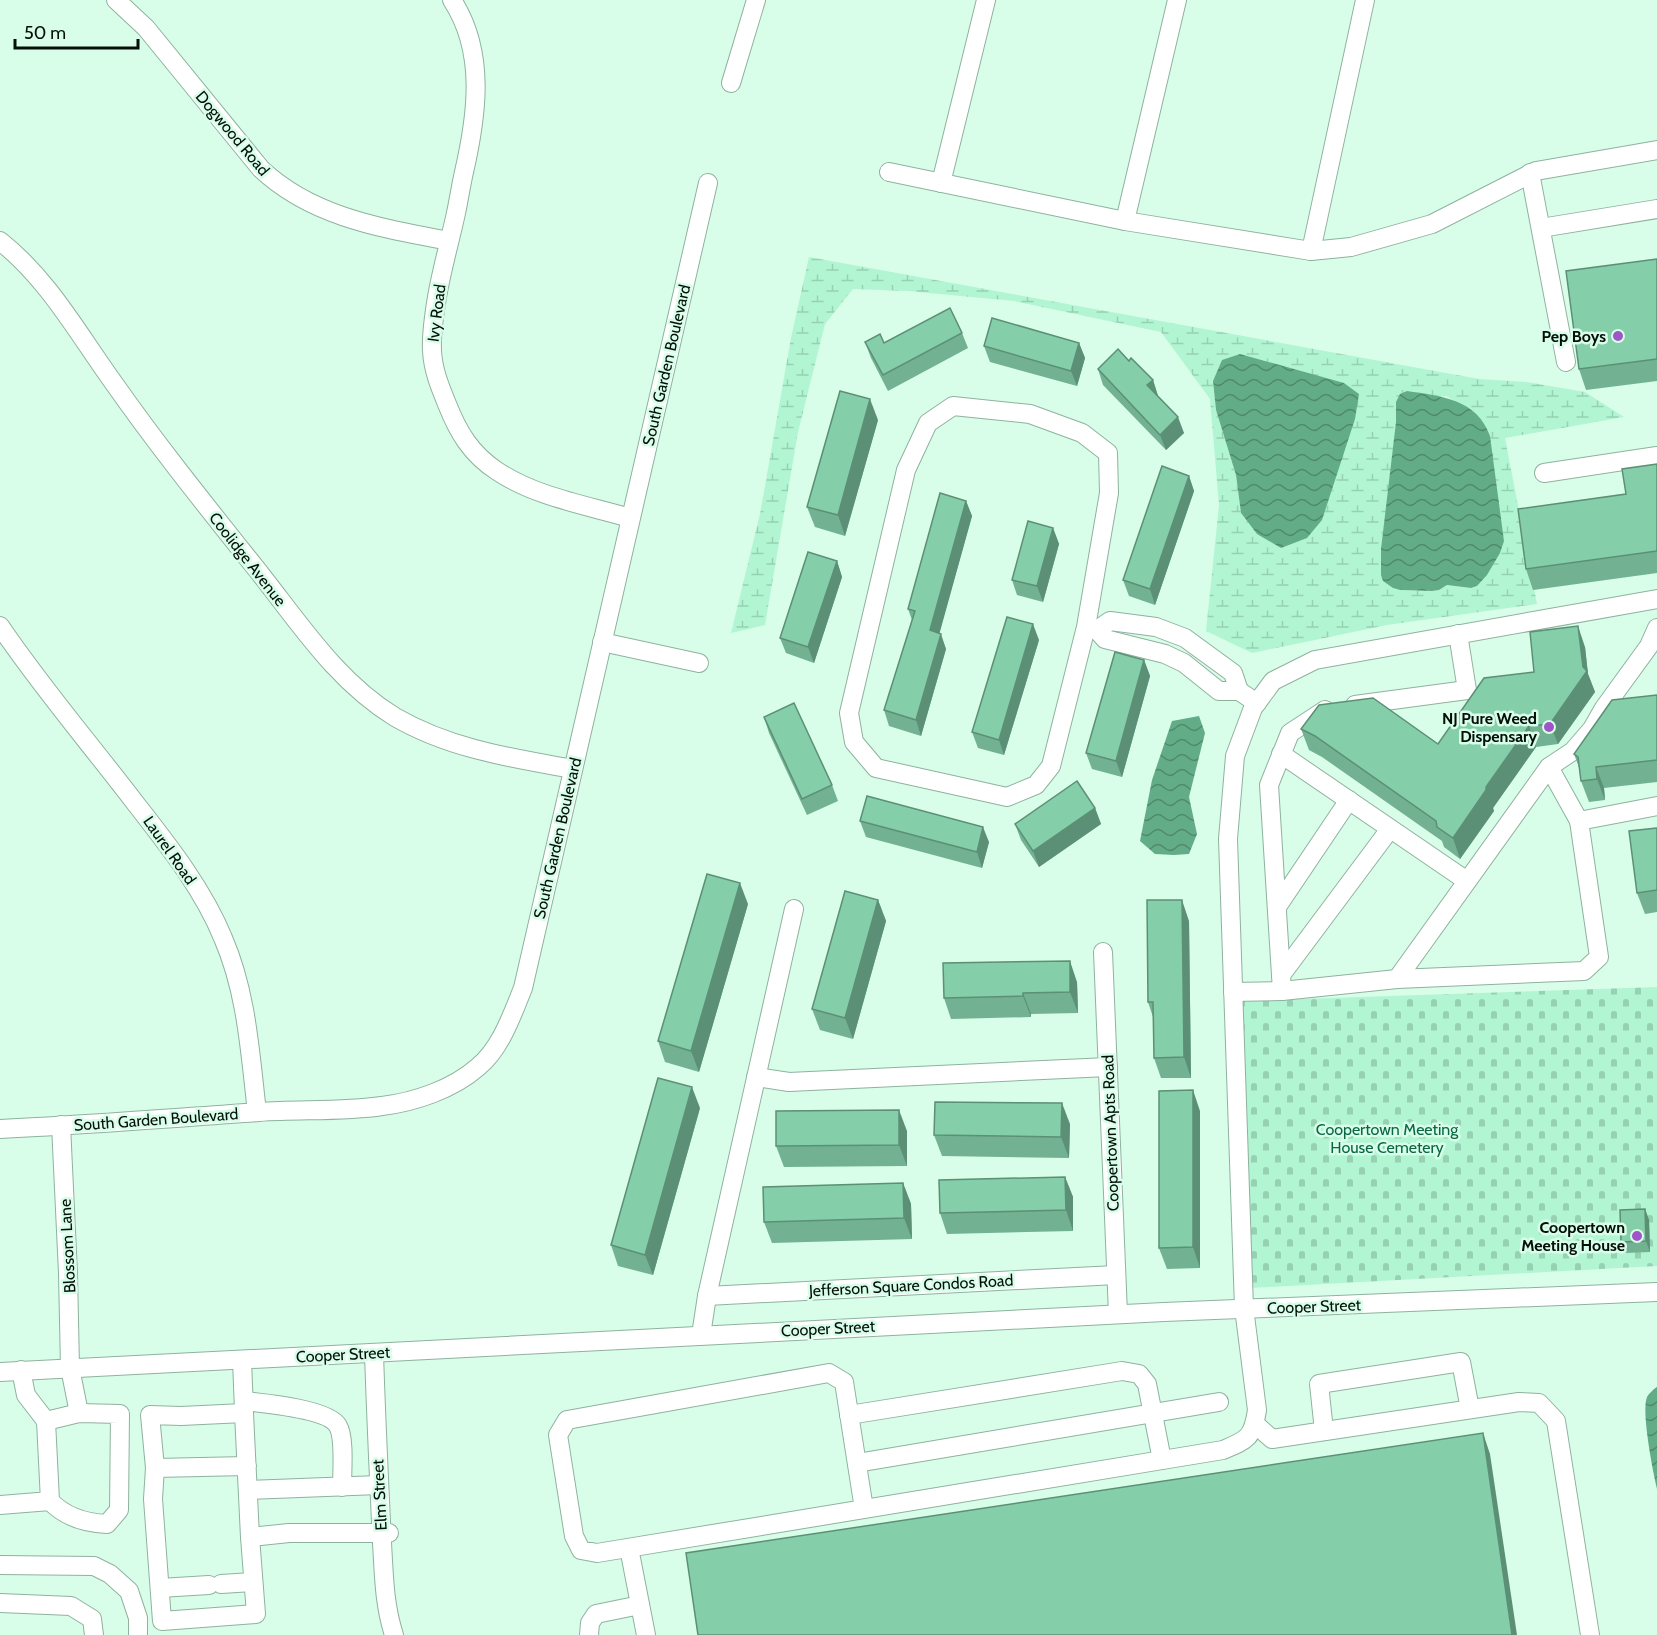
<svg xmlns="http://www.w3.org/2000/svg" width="1657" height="1635" viewBox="0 0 1657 1635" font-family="Cabin,sans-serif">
<defs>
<pattern id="wetland-marsh" width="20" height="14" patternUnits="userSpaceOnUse" patternTransform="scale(1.5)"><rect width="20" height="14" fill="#b2f5d2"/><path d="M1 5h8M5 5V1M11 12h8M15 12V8" fill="none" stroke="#97d1b3"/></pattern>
<pattern id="cemetery-stones" width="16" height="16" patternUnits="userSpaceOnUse" patternTransform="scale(1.5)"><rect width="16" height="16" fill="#b2f5d2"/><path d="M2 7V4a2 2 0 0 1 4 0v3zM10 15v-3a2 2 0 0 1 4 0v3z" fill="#97d1b3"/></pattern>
<pattern id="water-waves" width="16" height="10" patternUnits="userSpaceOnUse" patternTransform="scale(1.5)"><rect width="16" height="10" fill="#63ac88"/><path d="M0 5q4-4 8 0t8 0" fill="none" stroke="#4f8a6d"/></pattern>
</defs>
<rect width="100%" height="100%" fill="#d8fde9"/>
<path fill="url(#wetland-marsh)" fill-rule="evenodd" d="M809,257L1479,379L1527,382L1585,392L1624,417L1505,438L1537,604L1387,625L1252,653L1206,631L1219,505L1210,399L1161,332L1014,301L908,291L853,289L825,324L798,432L765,625L731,633L760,514L791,338ZM1213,381L1257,534L1241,513L1236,475L1216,410ZM1446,396L1468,409L1487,575L1477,586L1471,588L1447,585L1439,590L1432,591L1401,590L1381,575C1382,517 1398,460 1396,402Z"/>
<polygon fill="url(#cemetery-stones)" points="1657,987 1657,1266 1251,1288 1239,1001"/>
<g fill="url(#water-waves)">
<polygon points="1240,354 1344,383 1359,394 1355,419 1322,520 1307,538 1281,548 1257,534 1241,513 1236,475 1216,410 1213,381 1222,360"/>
<path d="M1407,391C1441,396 1477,399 1490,436L1504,541L1500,553L1487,575L1477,586L1471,588L1447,585L1439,590L1432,591L1401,590L1393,588L1383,581L1381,575V549L1396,422V402L1400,394Z"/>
<polygon points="1199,716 1205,733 1189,797 1197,834 1189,854 1174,855 1155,854 1140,841 1152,780 1172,721"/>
<path d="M1657,1387V1489C1653,1473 1641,1411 1647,1397C1649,1393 1653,1390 1657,1387Z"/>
</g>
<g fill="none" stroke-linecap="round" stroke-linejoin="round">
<defs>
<g id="minor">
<path d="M116,0L146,28L261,169C312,217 381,228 449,241"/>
<path d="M452,0C486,52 477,115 464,172C461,185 459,199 456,213C450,241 442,268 437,297C434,315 431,333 432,351C433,370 440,387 447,404C458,432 471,454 497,471C536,497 586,505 630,518"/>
<polyline points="1177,0 1125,221 1311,251 1351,247 1432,224 1536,171 1657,150"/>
<polyline points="731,83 756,0"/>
<polyline points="889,172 1125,221"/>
<polyline points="1530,173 1566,362"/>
<polyline points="941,183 986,0"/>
<polyline points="1541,228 1657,209"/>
<path d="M0,241C48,279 77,332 113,382C160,449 211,512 262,576C302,627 339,683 395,717C450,749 512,758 573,769"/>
<polyline points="1311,251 1365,0"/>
<polyline points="1544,473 1657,456"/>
<path d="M0,626C42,688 91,745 136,804C168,845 203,889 223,938C247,993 250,1053 257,1112"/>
<polyline points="1086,627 1051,766 1036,785 1007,797 876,768 854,742 849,713 906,470 928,423 953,406 1030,414 1082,433 1108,453 1109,493 1086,627 1097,630 1105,639 1165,654 1184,663 1219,691 1239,691 1257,703"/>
<polyline points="1097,630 1110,621 1156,627 1185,638 1233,673 1239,691"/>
<polyline points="602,642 699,663"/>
<polyline points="1355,705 1467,690 1458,634"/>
<polyline points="1281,754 1467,881"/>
<polyline points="1549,767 1579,821"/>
<polyline points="1277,907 1349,800"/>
<polyline points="1103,952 1118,1314"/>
<polyline points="1281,975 1390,829"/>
<polyline points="1397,979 1549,767 1573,751 1592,729 1604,708 1649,646 1657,628"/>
<polyline points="1282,991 1269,785 1290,733 1325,710"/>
<polyline points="1233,992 1282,991 1397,979 1584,971 1599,957 1579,821 1657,806"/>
<polyline points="756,1077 789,1082 1108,1067"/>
<polyline points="61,1125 68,1273 70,1368 79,1413"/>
<path d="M0,1129C87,1125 173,1118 259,1112C300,1109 342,1112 382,1106C415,1102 453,1089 478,1067C501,1048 512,1015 523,988L708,183"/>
<polyline points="707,1296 1116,1275"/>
<polyline points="701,1335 707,1296 794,909"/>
<path d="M374,1353C376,1417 379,1480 382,1543C384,1575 384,1604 394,1635"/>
<polyline points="242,1360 244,1411"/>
<polyline points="21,1370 26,1395 46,1421"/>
<polyline points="0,1372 1164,1312 1657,1292"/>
<path d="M244,1401C262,1403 329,1409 338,1426C345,1438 342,1472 342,1487"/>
<polyline points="849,1415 1122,1371 1139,1374 1147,1384 1162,1460"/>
<polyline points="1255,1424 1272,1439 1519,1402 1539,1403 1556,1421 1590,1635"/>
<polyline points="1324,1431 1319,1384 1461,1362 1470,1409"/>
<polyline points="857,1463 1219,1402"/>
<polyline points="247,1466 155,1468 150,1415 181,1416 244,1413 250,1537 289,1533 389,1533"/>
<polyline points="155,1468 153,1499 162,1621 256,1614 250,1537"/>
<polyline points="248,1490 379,1485"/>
<path d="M0,1505L50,1501L46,1421L79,1413L120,1414L119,1510L107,1524C85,1523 65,1517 50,1501"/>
<path d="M864,1509L844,1382L829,1373L567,1420L558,1435L574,1536L581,1550L597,1553L1223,1450C1247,1440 1253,1438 1257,1410L1244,1308L1228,839L1235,756L1253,708L1273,681L1315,660L1657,599"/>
<polyline points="629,1548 646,1635"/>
<polyline points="0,1565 94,1566 110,1574 129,1591 138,1618 138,1635"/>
<polyline points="221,1584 253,1582"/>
<polyline points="160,1588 209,1585"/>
<polyline points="0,1603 71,1606 92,1619 94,1635"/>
<polyline points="589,1635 590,1623 596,1614 640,1605"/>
</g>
</defs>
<use href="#minor" stroke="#8fb29f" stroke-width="20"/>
<use href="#minor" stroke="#fff" stroke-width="18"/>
</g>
<g fill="#72b191">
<polygon points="1657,259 1657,381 1586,390 1579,369"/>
<polygon points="962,333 968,348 888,391 871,358 865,342 884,343"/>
<polygon points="1079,343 1085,358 1077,386 990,362 984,346"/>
<polygon points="1129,361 1153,380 1158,396 1184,433 1166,450 1103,385 1098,369"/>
<polygon points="878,420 845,536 815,527 807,507"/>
<polygon points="1657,464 1657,573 1533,590 1526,569 1626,494"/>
<polygon points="1189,476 1194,491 1155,605 1129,596 1123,580"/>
<polygon points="966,501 972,516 939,633 946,649 921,736 889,726 884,710 912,620 908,609"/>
<polygon points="1053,528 1059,544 1043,602 1017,595 1012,580"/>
<polygon points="837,561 842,577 814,663 786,653 780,638"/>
<polygon points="1039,640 1004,755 978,748 972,732"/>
<polygon points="1585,647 1588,674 1595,692 1558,744 1536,747 1493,808 1494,811 1460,859 1444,847 1442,841 1322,757 1309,750 1301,729 1438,744 1534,672"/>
<polygon points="1144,660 1150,676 1122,777 1092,769 1086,753"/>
<polygon points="1657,695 1657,782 1604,788 1605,800 1589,802 1581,781 1580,770 1574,754"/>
<polygon points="764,717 832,785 838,801 807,815 769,733"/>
<polygon points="1095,808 1101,824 1039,867 1021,840 1015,824"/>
<polygon points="860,821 989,842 982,868 866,837"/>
<polygon points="1657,828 1657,912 1645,914 1637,893"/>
<polygon points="878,900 886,921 853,1039 820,1030 812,1009"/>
<polygon points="748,904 699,1072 665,1062 658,1041"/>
<polygon points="1189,921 1191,1078 1161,1078 1154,1058 1153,1017 1148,1002"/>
<polygon points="1077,982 1078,1013 1031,1014 1031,1017 951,1019 944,998"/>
<polygon points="700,1108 653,1275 618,1266 611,1245"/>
<polygon points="1200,1111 1200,1268 1167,1269 1159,1248"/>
<polygon points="1070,1124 1069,1158 942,1156 934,1135"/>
<polygon points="907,1131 907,1166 784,1167 776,1146"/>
<polygon points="1065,1177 1073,1197 1073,1231 947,1234 940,1213"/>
<polygon points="903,1183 911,1204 912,1239 772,1243 764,1222"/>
<polygon points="1645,1209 1649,1220 1650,1252 1625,1253 1621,1242"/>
</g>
<g fill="#5c9076">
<polygon points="1079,343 1085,358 1077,386 1071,371"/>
<polygon points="1153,380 1158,396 1147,385"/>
<polygon points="870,399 878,420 845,536 838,515"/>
<polygon points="1178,417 1184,433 1166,450 1160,435"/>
<polygon points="1189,476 1194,491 1155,605 1150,589"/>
<polygon points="966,501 972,516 936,646 930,630"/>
<polygon points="1053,528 1059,544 1043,602 1037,586"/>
<polygon points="837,561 842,577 814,663 808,647"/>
<polygon points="1033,624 1039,640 1004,755 999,740"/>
<polygon points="1578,626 1585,647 1588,674 1595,692 1558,744 1550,724 1583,667"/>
<polygon points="941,634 946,649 921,736 916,720"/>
<polygon points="1144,660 1150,676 1122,777 1116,761"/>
<polygon points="1529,726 1536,747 1493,808 1494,811 1460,859 1453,838 1486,787"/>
<polygon points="1596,767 1604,788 1605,800 1597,779"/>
<polygon points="1095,808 1101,824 1039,867 1033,851"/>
<polygon points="983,827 989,842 982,868 977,852"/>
<polygon points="740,883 748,904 699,1072 691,1051"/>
<polygon points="878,900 886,921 853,1039 845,1018"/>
<polygon points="1182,900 1189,921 1191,1078 1184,1057"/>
<polygon points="1070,961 1077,982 1078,1013 1070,992"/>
<polygon points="1023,993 1031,1014 1031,1017 1023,996"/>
<polygon points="692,1087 700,1108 653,1275 645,1255"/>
<polygon points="1193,1090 1200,1111 1200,1268 1193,1247"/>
<polygon points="1062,1103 1070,1124 1069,1158 1061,1137"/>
<polygon points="899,1110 907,1131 907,1166 899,1145"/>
<polygon points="1065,1177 1073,1197 1073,1231 1066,1210"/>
<polygon points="903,1183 911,1204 912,1239 904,1218"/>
<polygon points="1645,1209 1649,1220 1650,1252 1646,1241"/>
<polygon points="1483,1433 1490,1454 1517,1635 1512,1635"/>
</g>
<g fill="#84cea9" stroke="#5c9076" stroke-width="1.5">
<polygon points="1657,259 1657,359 1579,369 1566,271"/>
<polygon points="950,308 962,333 883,375 865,342 880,334 884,343"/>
<polygon points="992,318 1079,343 1071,371 984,346"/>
<polygon points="1118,349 1129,361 1131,358 1153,380 1147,385 1178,417 1160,435 1098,369"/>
<polygon points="840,391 870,399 838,515 807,507"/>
<polygon points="1657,464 1657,551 1526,569 1518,509 1626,494 1622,469"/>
<polygon points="1162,466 1189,476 1150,589 1123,580"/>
<polygon points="940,493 966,501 930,630 941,634 916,720 884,710 915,611 908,609"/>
<polygon points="1028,521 1053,528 1037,586 1012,580"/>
<polygon points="808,552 837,561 808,647 780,638"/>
<polygon points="1007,617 1033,624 999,740 972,732"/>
<polygon points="1578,626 1583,667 1587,671 1550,724 1529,726 1486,787 1486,790 1453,838 1437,827 1436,821 1315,736 1301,729 1319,705 1373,698 1438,744 1484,678 1534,672 1530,632"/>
<polygon points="1115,652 1144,660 1116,761 1086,753"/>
<polygon points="1657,695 1657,760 1596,767 1597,779 1581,781 1578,757 1574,754 1612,700"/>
<polygon points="794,703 832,785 802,799 764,717"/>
<polygon points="1077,781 1095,808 1033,851 1015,824"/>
<polygon points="867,796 983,827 977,852 860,821"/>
<polygon points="1657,828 1657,890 1637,893 1629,831"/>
<polygon points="707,874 740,883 691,1051 658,1041"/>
<polygon points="845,891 878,900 845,1018 812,1009"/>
<polygon points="1147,900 1182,900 1184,1057 1154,1058 1153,1002 1148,1002"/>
<polygon points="1070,961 1070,992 1023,993 1023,996 944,998 943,963"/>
<polygon points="658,1078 692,1087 645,1255 611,1245"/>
<polygon points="1193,1090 1193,1247 1159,1248 1159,1091"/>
<polygon points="935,1102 1062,1103 1061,1137 934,1135"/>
<polygon points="899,1110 899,1145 776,1146 776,1111"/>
<polygon points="1065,1177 1066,1210 940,1213 939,1180"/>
<polygon points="903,1183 904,1218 764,1222 763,1187"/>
<polygon points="1645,1209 1646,1241 1621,1242 1620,1210"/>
<polygon points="1483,1433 1512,1635 698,1635 686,1553"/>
</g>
<g fill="#9f55c8" stroke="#d8fde9" stroke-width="2">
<circle cx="1618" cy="336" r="6"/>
<circle cx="1549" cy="727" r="6"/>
<circle cx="1637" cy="1236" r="6"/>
</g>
<g text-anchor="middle" stroke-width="5" stroke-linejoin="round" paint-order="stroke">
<g font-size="16" fill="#040f09" stroke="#d8fde9">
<text transform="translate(233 133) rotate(50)" y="6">Dogwood Road</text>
<text transform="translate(436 313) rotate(-83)" y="6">Ivy Road</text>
<text transform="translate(666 365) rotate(-77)" y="6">South Garden Boulevard</text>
<text transform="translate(248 559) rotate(52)" y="6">Coolidge Avenue</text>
<text transform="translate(557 838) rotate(-77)" y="6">South Garden Boulevard</text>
<text transform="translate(170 850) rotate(55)" y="6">Laurel Road</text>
<text transform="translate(156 1119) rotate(-4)" y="6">South Garden Boulevard</text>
<text transform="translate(1110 1133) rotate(-92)" y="6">Coopertown Apts Road</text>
<text transform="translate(67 1246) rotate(-93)" y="6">Blossom Lane</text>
<text transform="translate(911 1285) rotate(-3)" y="6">Jefferson Square Condos Road</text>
<text transform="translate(1314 1306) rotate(-2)" y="6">Cooper Street</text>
<text transform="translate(828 1328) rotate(-3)" y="6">Cooper Street</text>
<text transform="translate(343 1354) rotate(-3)" y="6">Cooper Street</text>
<text transform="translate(379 1495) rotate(-93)" y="6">Elm Street</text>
</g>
<g font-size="16" font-weight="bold" fill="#040f09" stroke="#d8fde9" text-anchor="end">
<text x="1606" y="342">Pep Boys</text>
<text x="1537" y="724">NJ Pure Weed<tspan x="1537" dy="18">Dispensary</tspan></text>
<text x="1625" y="1233">Coopertown<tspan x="1625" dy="18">Meeting House</tspan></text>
</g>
<g font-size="16" fill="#096645" stroke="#d8fde9">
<text x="1387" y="1135">Coopertown Meeting<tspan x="1387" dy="18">House Cemetery</tspan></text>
</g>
</g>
<path d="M15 39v9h123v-9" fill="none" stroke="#040f09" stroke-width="3"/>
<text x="24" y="39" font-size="18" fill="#040f09" stroke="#d8fde9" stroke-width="4.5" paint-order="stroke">50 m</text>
</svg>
